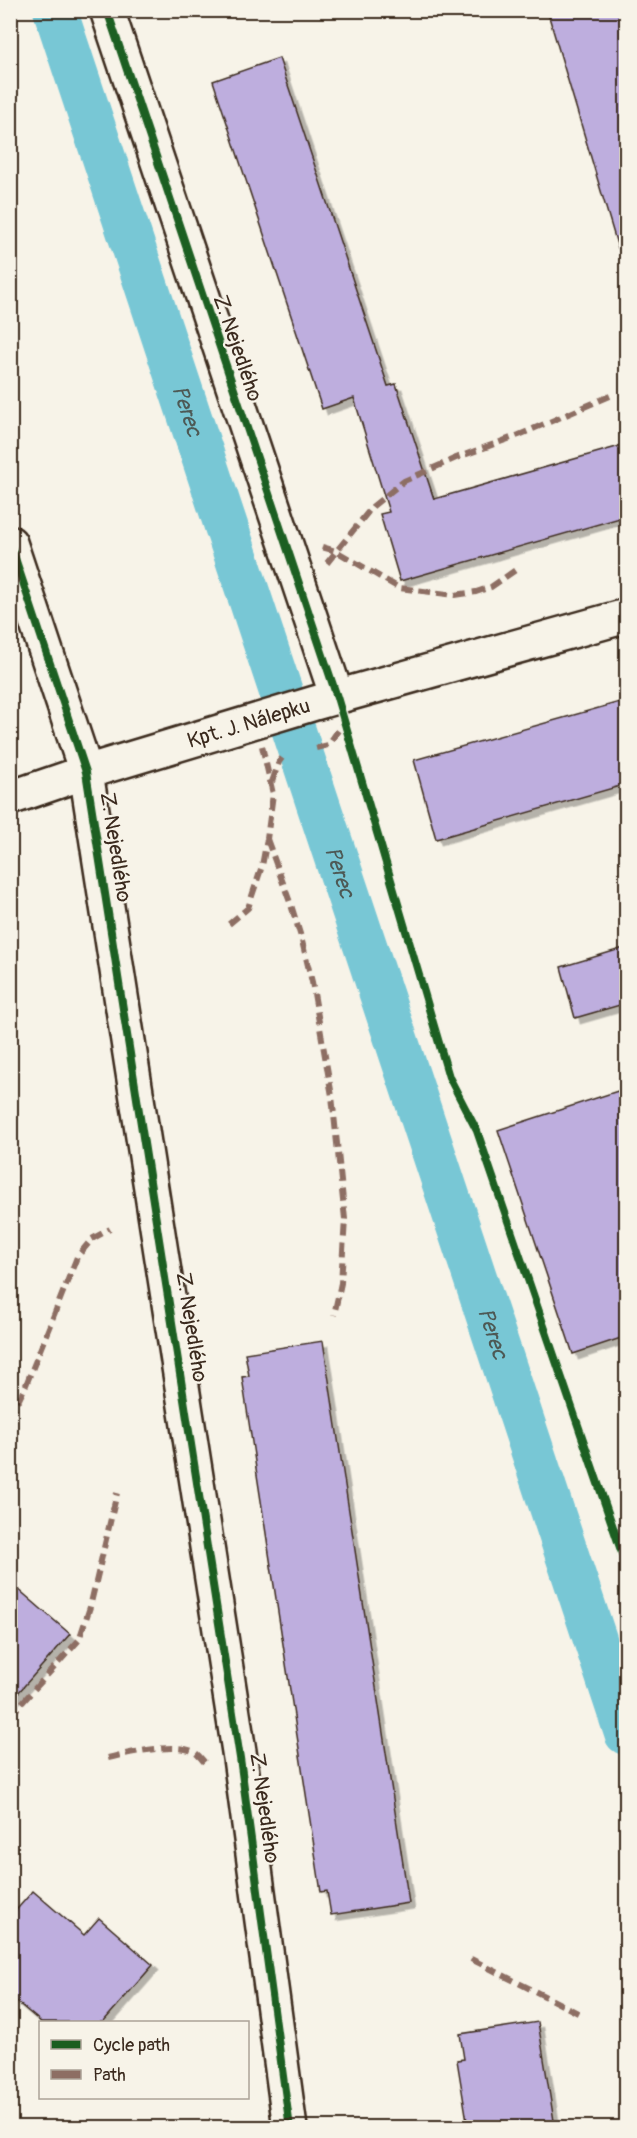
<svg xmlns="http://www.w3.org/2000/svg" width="637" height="2138" viewBox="0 0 637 2138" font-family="Pangolin,sans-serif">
<defs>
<filter id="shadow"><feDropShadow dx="5.5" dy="5.5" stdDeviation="0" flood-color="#0004"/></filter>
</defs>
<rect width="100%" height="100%" fill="#f7f3e8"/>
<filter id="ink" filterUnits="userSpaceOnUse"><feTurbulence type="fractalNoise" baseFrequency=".0167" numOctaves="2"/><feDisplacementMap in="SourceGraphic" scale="12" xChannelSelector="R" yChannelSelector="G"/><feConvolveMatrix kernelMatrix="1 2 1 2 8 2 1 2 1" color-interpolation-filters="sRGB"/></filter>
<g filter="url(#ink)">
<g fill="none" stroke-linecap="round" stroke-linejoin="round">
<path stroke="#78c7d5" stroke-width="44" id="s1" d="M55,10L626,1733"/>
</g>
<g fill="#beaede" stroke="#3b2a1e" stroke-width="1.5" filter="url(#shadow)">
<polygon points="547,10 620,10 627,33 627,247 618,248"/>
<polygon points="279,58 388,386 396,384 434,499 627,444 627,516 400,581 380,514 389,512 354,398 322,409 213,81"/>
<polygon points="627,700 627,784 436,839 414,760"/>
<polygon points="627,947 627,1003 575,1018 561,967"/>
<polygon points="627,1088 627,1336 573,1354 498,1130"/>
<polygon points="323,1341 409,1903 331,1915 327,1891 321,1892 242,1377 249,1376 245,1353"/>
<polygon points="10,1582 70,1634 10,1702"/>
<polygon points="33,1891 84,1935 99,1918 153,1965 103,2022 41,2022 10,1996 10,1917"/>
<polygon points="538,2022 555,2127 468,2127 457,2060 464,2059 460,2034"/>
</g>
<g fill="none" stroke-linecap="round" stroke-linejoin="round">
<defs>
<g id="minor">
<polyline points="107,10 337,697"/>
<polyline points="10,543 86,772 240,1758 290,2128"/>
<path id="s2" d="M10,798L86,772L315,703L626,616"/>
</g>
</defs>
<use href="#minor" stroke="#3b2a1e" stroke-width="38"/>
<use href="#minor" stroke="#f7f3e8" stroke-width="33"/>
<g stroke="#8d6e63" stroke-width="6" stroke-dasharray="12 6" stroke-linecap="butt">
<polyline points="621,543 626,542"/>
<polyline points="322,547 336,551 399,588 455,595 476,592 491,587 517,569"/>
<polyline points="327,563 373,506 404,481 456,458 519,435 610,396"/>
<polyline points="316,748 328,745 344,722"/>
<polyline points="272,782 279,762 282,758"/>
<polyline points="267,839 291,905 301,937 312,982 332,1096 345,1219 341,1283 334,1315"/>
<polyline points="229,924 248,908 262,866 267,839 273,794 262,746"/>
<polyline points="10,1418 26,1385 77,1257 92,1239 110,1229"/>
<polyline points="10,1716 79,1640 90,1607 117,1493"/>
<path d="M108,1758C127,1753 174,1743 192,1751C198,1753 202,1760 206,1764"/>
<polyline points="471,1959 580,2014"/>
</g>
<defs>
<g id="cycleway">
<polyline points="107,10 337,697 449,1077 477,1131 626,1565"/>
<polyline points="10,543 86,772 240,1758 290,2128"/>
</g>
</defs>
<use href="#cycleway" stroke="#f7f3e8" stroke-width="11"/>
<use href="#cycleway" stroke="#1b5e20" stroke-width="8"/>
</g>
</g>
<g text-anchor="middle" stroke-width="4.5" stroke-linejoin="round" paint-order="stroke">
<g font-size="21" fill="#3b2a1e" stroke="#f7f3e8">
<text transform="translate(238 348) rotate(71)" y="7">Z. Nejedlého</text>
<text dy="7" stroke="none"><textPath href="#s2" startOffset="250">Kpt. J. Nálepku</textPath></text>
<text transform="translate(116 847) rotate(81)" y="7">Z. Nejedlého</text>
<text transform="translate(192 1327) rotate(81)" y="7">Z. Nejedlého</text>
<text transform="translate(265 1808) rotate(82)" y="7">Z. Nejedlého</text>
</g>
<g font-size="22" font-style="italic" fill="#4d5955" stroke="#f7f3e8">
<text dy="8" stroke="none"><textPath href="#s1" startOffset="422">Perec</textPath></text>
<text dy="8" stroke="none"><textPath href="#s1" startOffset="908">Perec</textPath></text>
<text dy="8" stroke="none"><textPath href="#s1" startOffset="1394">Perec</textPath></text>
</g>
</g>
<rect width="637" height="2138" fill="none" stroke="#f7f3e8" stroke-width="36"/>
<rect x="18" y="18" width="601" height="2102" fill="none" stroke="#3b2a1e" stroke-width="2" filter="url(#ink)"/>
<rect x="39" y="2021" width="210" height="78" fill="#f7f3e8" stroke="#aca397" stroke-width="1.5"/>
<rect x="51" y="2040" width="30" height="9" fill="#1b5e20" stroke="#aca397" stroke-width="1.5"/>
<text x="93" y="2051" font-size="18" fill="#3b2a1e">Cycle path</text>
<rect x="51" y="2070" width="30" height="9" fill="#8d6e63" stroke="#aca397" stroke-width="1.5"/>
<text x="93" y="2081" font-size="18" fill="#3b2a1e">Path</text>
</svg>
